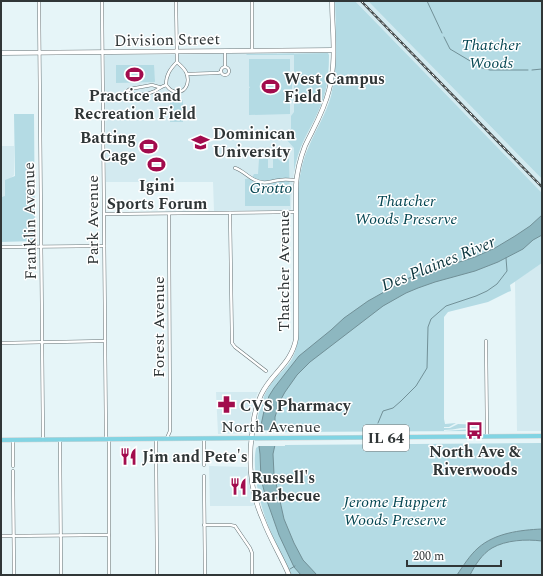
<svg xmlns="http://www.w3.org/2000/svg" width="543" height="576" viewBox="0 0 543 576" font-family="Spectral,serif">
<rect width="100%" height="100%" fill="#e6f5f8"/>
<g fill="#d3eaf0">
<polygon points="355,1 368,1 542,179 542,193"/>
<polygon points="294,53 294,172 292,188 291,209 290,210 214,211 213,182 106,182 105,56 107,55"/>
<polygon points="1,146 14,146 14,175 11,178 5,197 1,196"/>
<polygon points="542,263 542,431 517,431 515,281"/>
<polygon points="216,392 258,392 252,408 248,433 218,434"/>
<polygon points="209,466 247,467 250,488 255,505 252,506 210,506"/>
</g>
<g fill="#b4dbe4">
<path d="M335,1H355L542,193V263L513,283L510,285L511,291L508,292L488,302L448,312L444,317V419L445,424L456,423L449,427H444V428H450L458,424L483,425C476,429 469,428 461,428C455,429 450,430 444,430V431L474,429V431L285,432V431H258L257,429C257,412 263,393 274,380C280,373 287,367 292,359C297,349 299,338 299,326L298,194C299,178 302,161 309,146C316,129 326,114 331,96C338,65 336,33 335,1Z"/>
<polygon points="368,1 542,1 542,179"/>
<path d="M328,53L329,55C329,69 328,83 324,97C319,112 311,126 304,140C299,150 296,161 294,172V148L285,138L287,133L291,129V116L294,112V55H247L246,54Z"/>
<polygon points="249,59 290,59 290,82 292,82 292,92 290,92 290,114 249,115 249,88 250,88 249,86"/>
<polygon points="116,65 154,65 155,82 116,83"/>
<rect x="170" y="100" width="13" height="22"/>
<polygon points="14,114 34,114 35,241 1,242 1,197 5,196 5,180 15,176"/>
<polygon points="286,158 289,159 290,206 245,206 245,179 252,178 254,174 258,174 259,159 268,159 268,168 273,168 273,159 278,159 282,162"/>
<path d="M542,443V575H291C275,542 261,516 256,479C255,469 254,458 256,448L259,446H285V445Z"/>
</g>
<g fill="#8db7c0" stroke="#719097">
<polygon points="542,215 542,235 533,240 523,249 498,262 475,271 435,282 418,288 406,293 383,306 310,362 297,375 285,392 280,401 275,417 275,424 278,431 273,454 274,474 284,519 294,543 303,560 317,575 301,575 294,567 279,535 266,498 261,479 260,454 259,446 260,430 264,411 269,396 274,388 299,356 331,330 344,318 368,301 409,278 475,257 495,248 515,236 530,226"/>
<path d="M542,529V541C526,539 506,540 492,548C482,554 475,565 470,575H457C463,566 470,555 478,548C495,533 520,530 542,529Z"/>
</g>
<polygon fill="#e6f5f8" points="258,430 280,431 278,446 258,446"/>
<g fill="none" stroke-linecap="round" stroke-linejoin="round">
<g stroke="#719097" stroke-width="1">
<polyline points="427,1 442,33"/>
<polyline points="444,37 450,49 482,68 490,70 528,70"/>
<polyline points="532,70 542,69"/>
<polyline points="378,423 383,411 393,408 401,401 416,386 427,368 428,327 431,319 446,306 476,296 487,291 497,284 507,271 506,258"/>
<polyline points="290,569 295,566"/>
</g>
<defs>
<g id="street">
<polyline points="39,1 43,440"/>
<polyline points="102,1 106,439"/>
<path d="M176,1L177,62C170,69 166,75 166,85C168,87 169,89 171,90C173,91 174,92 177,92C187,92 190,81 186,72C184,68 180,65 177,62"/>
<polyline points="252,1 252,50"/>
<polyline points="225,51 225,67"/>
<circle cx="225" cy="71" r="4"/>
<polyline points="187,74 218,73 221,72"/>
<path d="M159,87L152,85L130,89L127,91C133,97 147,95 155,91C160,88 160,87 166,85"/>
<path d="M235,168C242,170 248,177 255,180C266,185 269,181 280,180C285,179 291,180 296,180"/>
<polyline points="230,213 232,343 235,347 266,371"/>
<polyline points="104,214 295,212"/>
<polyline points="1,247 104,246"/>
<polyline points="486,341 487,436"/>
<polyline points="1,343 105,341"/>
<polyline points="167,438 170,431 169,214"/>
<polyline points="109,439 109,575"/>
<polyline points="156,439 157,575"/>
<polyline points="204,439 204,465"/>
<polyline points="13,440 13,466"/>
<polyline points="60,440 61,575"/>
<polyline points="13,471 14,575"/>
<polyline points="204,476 205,575"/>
<polyline points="204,525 230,525 235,526 250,548 252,553 252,575"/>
<polyline points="1,536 109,535"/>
</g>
<g id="secondary">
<polyline points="1,53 333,50"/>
<path d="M289,575C281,556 270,539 263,520C251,493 248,463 252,434C253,420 255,408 261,395C271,373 291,365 296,339V185C297,172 300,159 305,146C314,127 324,111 329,90C337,61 332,30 332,1"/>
</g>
<polyline id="primary" points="1,440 542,436"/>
</defs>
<use href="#street" stroke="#677376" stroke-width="3.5"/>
<use href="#secondary" stroke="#677376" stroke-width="5"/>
<use href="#primary" stroke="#d1d3d3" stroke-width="5"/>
<use href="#street" stroke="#fff" stroke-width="2.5"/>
<use href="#secondary" stroke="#fff" stroke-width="4"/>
<use href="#primary" stroke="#82d4e3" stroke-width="4"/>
<defs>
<polyline id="rail" points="361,1 542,187"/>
</defs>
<use href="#rail" stroke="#454c4d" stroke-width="2.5"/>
<use href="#rail" stroke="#fff" stroke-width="1" stroke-dasharray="3" stroke-linecap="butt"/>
</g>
<defs>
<symbol id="stadium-bare" viewBox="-9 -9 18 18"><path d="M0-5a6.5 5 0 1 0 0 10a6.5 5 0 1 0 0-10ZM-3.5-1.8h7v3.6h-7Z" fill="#a20c4d" stroke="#fff" stroke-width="2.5" paint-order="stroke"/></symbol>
<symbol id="university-bare" viewBox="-9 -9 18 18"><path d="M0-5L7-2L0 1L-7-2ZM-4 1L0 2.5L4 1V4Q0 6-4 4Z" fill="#a20c4d" stroke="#fff" stroke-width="2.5" paint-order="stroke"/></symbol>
<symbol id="pharmacy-bare" viewBox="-9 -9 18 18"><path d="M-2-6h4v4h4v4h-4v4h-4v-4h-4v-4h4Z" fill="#a20c4d" stroke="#fff" stroke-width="2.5" paint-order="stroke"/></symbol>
<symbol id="bus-bare" viewBox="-9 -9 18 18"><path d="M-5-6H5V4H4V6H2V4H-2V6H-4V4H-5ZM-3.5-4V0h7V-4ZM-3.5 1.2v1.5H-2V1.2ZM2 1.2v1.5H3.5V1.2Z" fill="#a20c4d" stroke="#fff" stroke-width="2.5" paint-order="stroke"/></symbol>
<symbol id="restaurant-bare" viewBox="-9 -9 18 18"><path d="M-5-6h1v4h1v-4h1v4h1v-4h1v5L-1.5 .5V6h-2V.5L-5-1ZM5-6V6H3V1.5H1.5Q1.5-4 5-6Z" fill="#a20c4d" stroke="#fff" stroke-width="2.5" paint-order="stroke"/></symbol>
</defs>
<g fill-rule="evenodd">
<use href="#stadium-bare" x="122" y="62" width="25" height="25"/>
<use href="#stadium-bare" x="258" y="74" width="25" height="25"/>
<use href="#university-bare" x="188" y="130" width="25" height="25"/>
<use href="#stadium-bare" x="136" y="134" width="25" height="25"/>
<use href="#stadium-bare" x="144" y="152" width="25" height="25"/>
<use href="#pharmacy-bare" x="214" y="392" width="25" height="25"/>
<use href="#bus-bare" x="462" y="418" width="25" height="25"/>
<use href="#restaurant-bare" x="116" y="444" width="25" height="25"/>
<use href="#restaurant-bare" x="226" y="474" width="25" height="25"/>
</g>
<g text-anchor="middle" stroke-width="3" stroke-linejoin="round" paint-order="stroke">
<rect fill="#fff" stroke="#6e7273" stroke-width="1" x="363" y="425" width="46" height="26" rx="3"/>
<g font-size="15" font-weight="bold" fill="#303637">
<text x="386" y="443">IL 64</text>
</g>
<g font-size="16" fill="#303637" stroke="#fff">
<text transform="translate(167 39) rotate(-1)" y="6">Division Street</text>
<text transform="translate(92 220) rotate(-90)" y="6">Park Avenue</text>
<text transform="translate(29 221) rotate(-91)" y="6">Franklin Avenue</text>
<text transform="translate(283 271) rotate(-90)" y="6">Thatcher Avenue</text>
<text transform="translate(158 327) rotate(-90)" y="6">Forest Avenue</text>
<text x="271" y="432">North Avenue</text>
</g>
<g font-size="16" font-style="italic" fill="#054652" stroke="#fff">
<text x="491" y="50">Thatcher<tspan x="491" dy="18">Woods</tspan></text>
<text x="271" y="193">Grotto</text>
<text x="406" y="206">Thatcher<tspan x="406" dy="18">Woods Preserve</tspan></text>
<text x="395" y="507">Jerome Huppert<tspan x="395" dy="18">Woods Preserve</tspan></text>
</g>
<g font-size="16" font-weight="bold" fill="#303637" stroke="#fff" text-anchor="start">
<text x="284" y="84">West Campus<tspan x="284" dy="18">Field</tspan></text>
<text x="135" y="101" text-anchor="middle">Practice and<tspan x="135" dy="18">Recreation Field</tspan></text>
<text x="213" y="139">Dominican<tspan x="213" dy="18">University</tspan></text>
<text x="136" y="143" text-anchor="end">Batting<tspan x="136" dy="18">Cage</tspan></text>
<text x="157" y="191" text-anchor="middle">Igini<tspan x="157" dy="18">Sports Forum</tspan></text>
<text x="240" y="411">CVS Pharmacy</text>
<text x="475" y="457" text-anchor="middle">North Ave &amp;<tspan x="475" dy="18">Riverwoods</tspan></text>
<text x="142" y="462">Jim and Pete's</text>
<text x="251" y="483">Russell's<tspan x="251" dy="18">Barbecue</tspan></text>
</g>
<g font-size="17" font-style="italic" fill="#0b353d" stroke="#fff">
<text transform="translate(438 263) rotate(-22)" y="6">Des Plaines River</text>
</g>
</g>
<rect width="543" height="576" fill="none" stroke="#303637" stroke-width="4"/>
<path d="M407 560v6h94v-6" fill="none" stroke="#303637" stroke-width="2"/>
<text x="413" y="560" font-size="12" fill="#303637" stroke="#ffffff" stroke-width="3" paint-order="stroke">200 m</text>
</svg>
